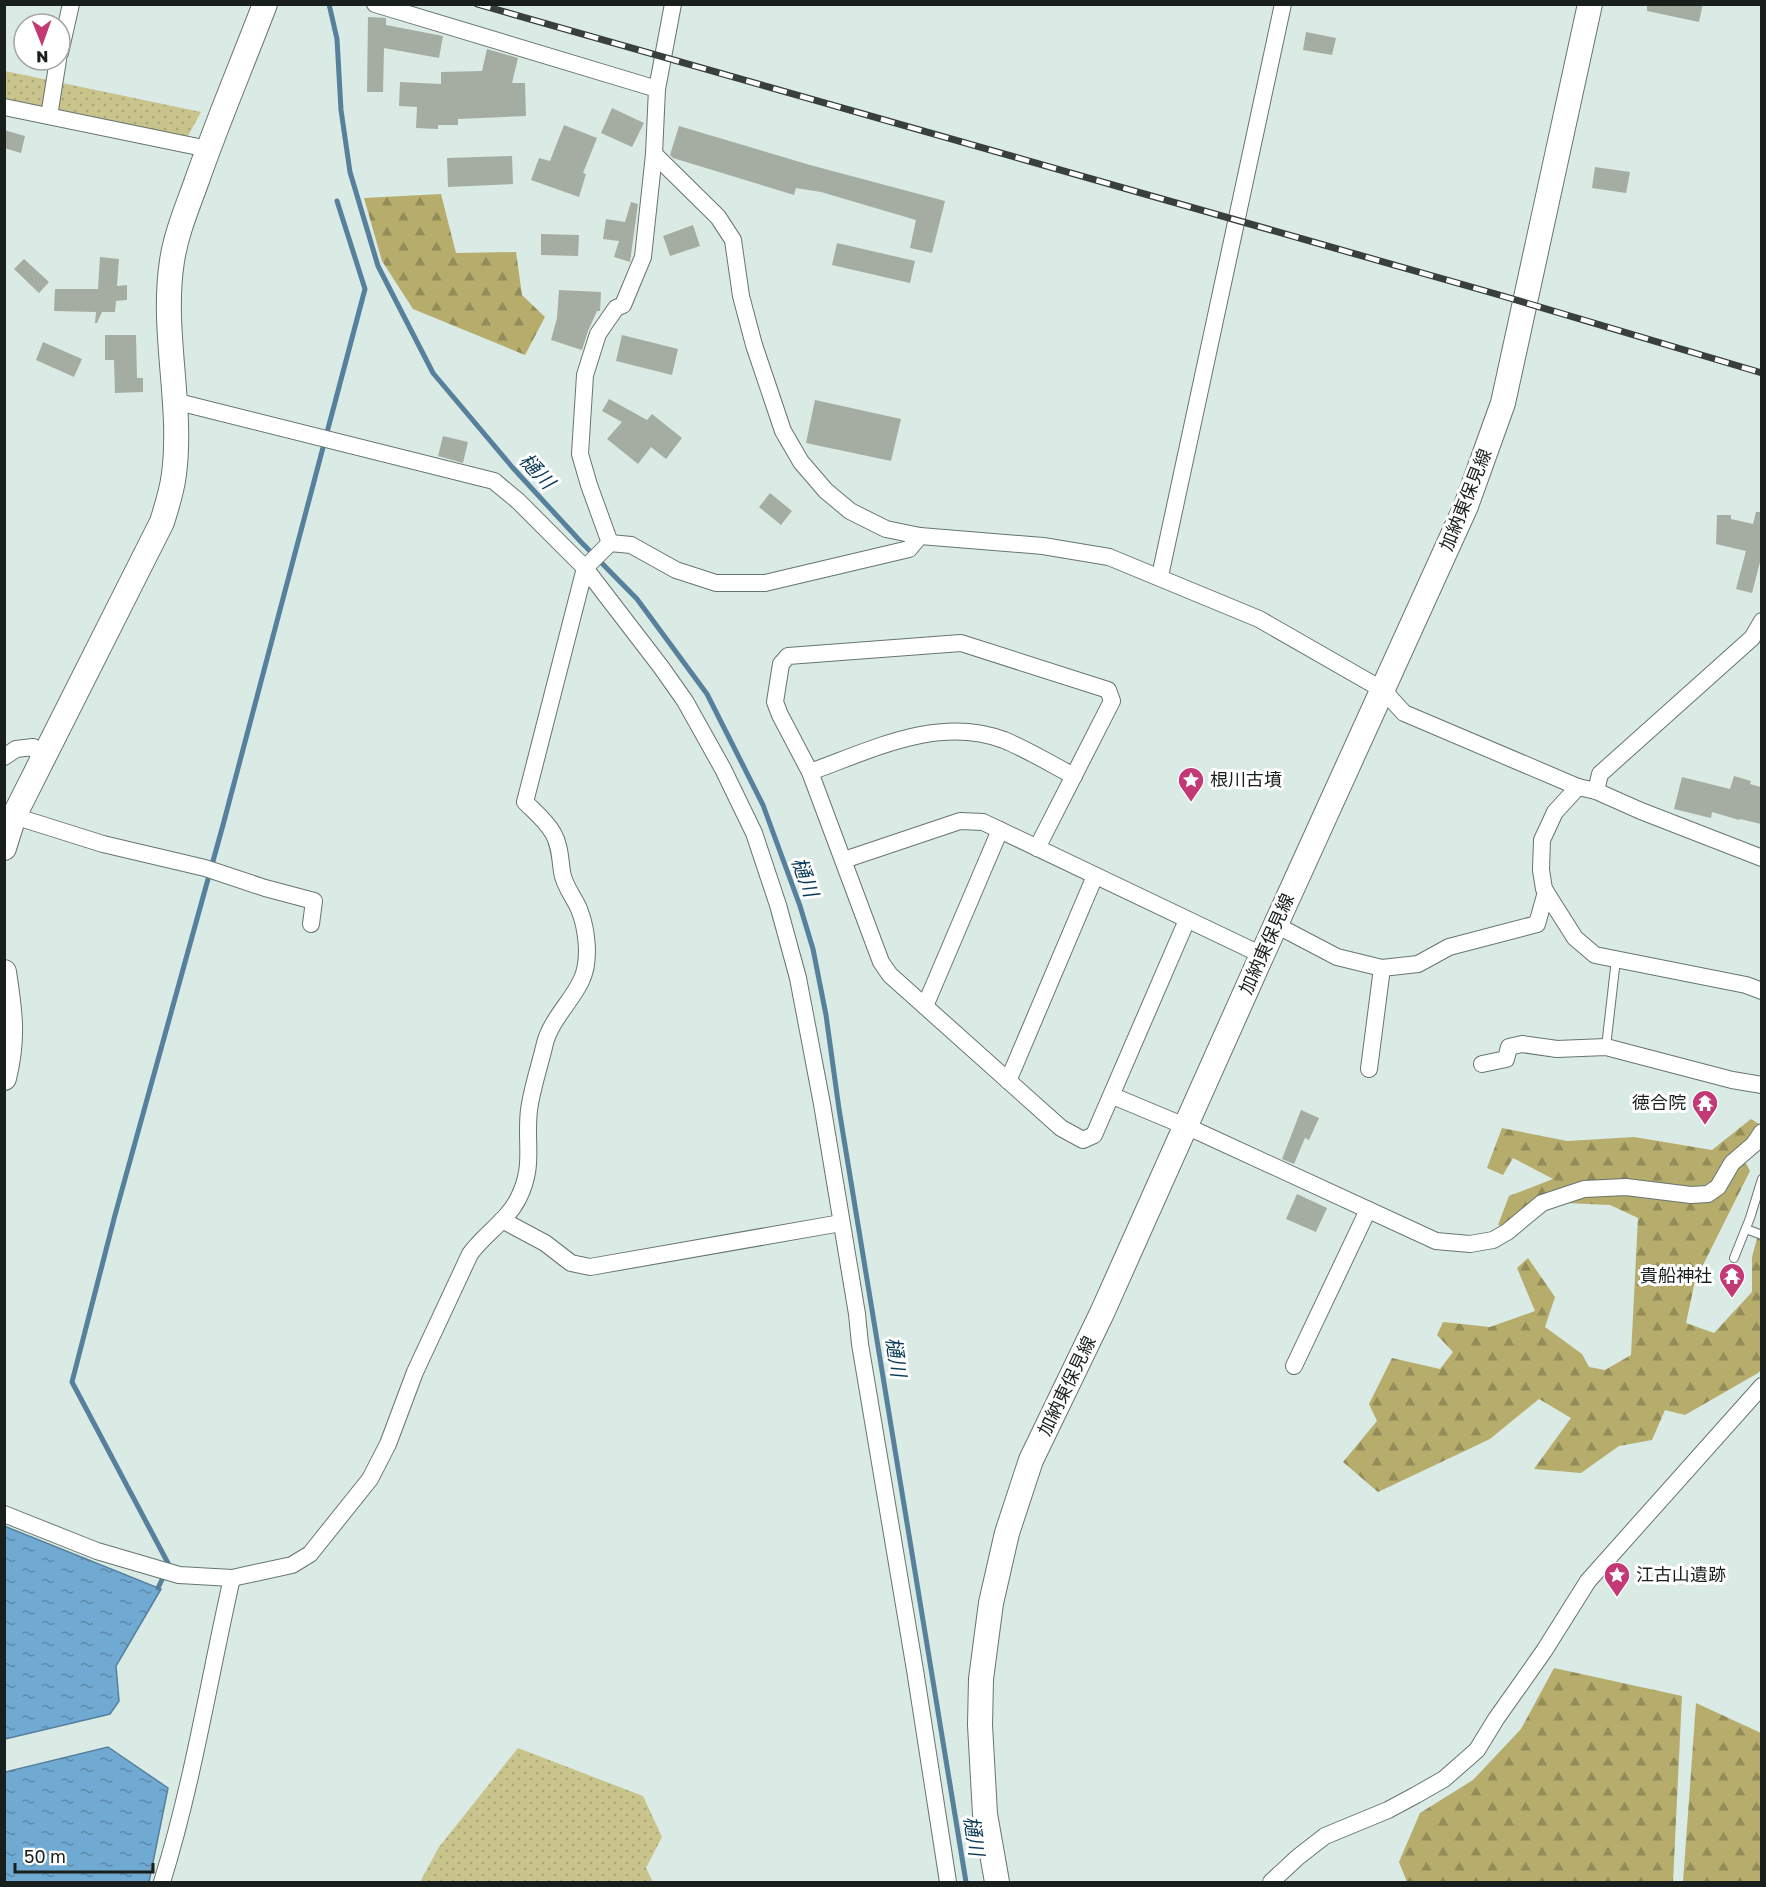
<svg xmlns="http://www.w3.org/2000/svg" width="1766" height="1887" font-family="'Golos Text','Noto Sans JP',sans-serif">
<defs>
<pattern id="grass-dots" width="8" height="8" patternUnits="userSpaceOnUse" patternTransform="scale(1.5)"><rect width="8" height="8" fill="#c9c38c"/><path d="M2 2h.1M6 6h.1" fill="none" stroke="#aca778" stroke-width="1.8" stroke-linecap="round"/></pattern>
<pattern id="forest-firs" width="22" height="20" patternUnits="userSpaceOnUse" patternTransform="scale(1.5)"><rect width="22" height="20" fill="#b6ad6d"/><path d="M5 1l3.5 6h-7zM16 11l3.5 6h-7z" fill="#938c59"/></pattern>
<pattern id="water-ripples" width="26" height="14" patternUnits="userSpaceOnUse" patternTransform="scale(1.5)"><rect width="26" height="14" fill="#70aad3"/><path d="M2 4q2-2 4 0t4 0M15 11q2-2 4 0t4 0" fill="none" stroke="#5b8aab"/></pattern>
</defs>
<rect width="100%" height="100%" fill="#daeae4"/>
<!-- grass -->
<g fill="url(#grass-dots)">
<path d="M5 71 201 112 188 136 5 103Z"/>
<path d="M518 1748 643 1796 662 1837 646 1868 653 1882H420L439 1847Z"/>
</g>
<!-- forest -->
<g fill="url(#forest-firs)">
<path d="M441 194 456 253 516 252 522 295 545 317 525 355 413 309 382 261 364 198Z"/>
<path d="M1751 1119 1759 1124 1739 1150 1750 1171 1695 1281 1686 1323 1714 1333 1752 1292V1257L1761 1224 1762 1369 1758 1373 1685 1415 1665 1410 1652 1440 1619 1446 1581 1473 1534 1469 1571 1418 1539 1399 1490 1439 1378 1492 1343 1462 1377 1421 1369 1404 1392 1358 1440 1369 1453 1352 1437 1335 1443 1322 1490 1327 1535 1311 1517 1268 1528 1258 1555 1297 1545 1327 1582 1354 1589 1367 1605 1370 1631 1355 1638 1218 1610 1205 1565 1203 1544 1196 1504 1227 1498 1225 1509 1196 1553 1179 1513 1158 1503 1175 1487 1168 1502 1128 1567 1141 1634 1137 1712 1150Z"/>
<path d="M1554 1668 1682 1696 1673 1882H1407L1399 1862 1420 1813 1473 1780 1521 1729Z"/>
<path d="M1696 1703 1761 1733V1882H1683Z"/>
</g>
<!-- water -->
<g fill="url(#water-ripples)" stroke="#56809c" stroke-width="1.5">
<path d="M4 1526 161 1589 116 1666 119 1701 110 1714 5 1739Z"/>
<path d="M108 1747 168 1788 149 1882H5V1772Z"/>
</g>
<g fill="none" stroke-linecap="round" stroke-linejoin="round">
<!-- stream -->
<g stroke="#56809c" stroke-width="5">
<path d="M329 4 337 39 341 110 350 172 378 266 433 373 513 468 582 543 637 599 707 694 763 805 800 906 813 949 826 1015 839 1109 966 1882"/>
<path d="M158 1588 169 1565 72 1382 115 1215 223 825 365 289 337 201"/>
</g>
</g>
<!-- building -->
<g fill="#a5ada2">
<path d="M1647 4H1703L1699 22 1647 11Z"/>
<path d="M368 17 386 18V25L443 36 439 58 384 48 383 92H367Z"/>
<path d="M1306 32 1336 38 1332 55 1303 50Z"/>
<path d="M487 49 518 58 512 83H525L526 116 458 119V125H438V129L416 128 417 107 399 106 400 82 441 84V72L482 71Z"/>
<path d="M612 108 644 123 632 147 601 133Z"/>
<path d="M564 125 597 138 583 173 586 174 579 197 531 180 539 158 550 161Z"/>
<path d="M679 126 810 165 945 201 932 253 910 248 916 220 821 192 796 188 794 195 673 158 670 155Z"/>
<path d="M4 130 25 136 21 153 4 148Z"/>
<path d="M512 156 513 184 448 187 447 158Z"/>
<path d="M1595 167 1630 172 1626 193 1592 188Z"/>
<path d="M631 202 638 204 630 262 614 257 619 241 603 239 606 219 625 222Z"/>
<path d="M693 225 700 246 670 256 663 236Z"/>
<path d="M541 234 579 235 578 256 541 255Z"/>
<path d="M837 243 915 261 910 283 832 265Z"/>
<path d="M100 257 119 259 117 286 127 285V300L116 301 115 312H104V307V312H102L97 323H95L96 312 54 311 55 289H98Z"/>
<path d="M24 259 49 282 39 293 14 269Z"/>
<path d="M559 290 601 292 600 311H597L588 331 582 350 551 340 557 318Z"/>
<path d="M105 335H136L137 378H143V392L115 393 114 360H105Z"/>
<path d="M622 335 678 349 672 375 616 361Z"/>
<path d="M43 342 82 359 74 377 36 360Z"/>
<path d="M609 399 647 420 652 414 682 438 666 459 651 447 638 464 607 439 622 422 602 411Z"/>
<path d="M815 400 901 419 891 461 806 443Z"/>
<path d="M443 436 468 442 463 463 438 456Z"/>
<path d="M770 493 792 511 781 525 759 507Z"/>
<path d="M1756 512H1761V558L1752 593 1736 589 1746 551 1716 544 1717 515H1731V519L1753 524Z"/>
<path d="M1734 776 1751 781 1750 784 1761 787V824L1740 819 1739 820 1712 812 1711 818 1674 809 1682 777 1730 789Z"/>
<path d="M1301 1110 1319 1118 1309 1140 1305 1138 1294 1164 1282 1159Z"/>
<path d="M1297 1194 1327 1208 1316 1232 1286 1219Z"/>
</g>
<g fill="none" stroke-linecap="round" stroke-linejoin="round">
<!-- lane casing -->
<g stroke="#677570" stroke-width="10">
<g id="lane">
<path d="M1606 1047 1616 959"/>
<path d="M1746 1229 1762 1235"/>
<path d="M1734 1258 1750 1218 1762 1179"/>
</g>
</g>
<!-- street casing -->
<g stroke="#677570" stroke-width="18">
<g id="street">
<path d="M375 4 657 89"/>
<path d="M60 53 71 4"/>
<path d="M4 107 208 149"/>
<path d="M49 116 58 60"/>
<path d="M654 154 718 217 733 240 741 296 754 345 783 431 801 462 826 491 850 511 886 529 920 536 1043 546 1109 557 1259 619 1383 690 1404 713 1578 787 1596 791 1641 811 1762 858"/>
<path d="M174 401 494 481 518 501 585 568 661 667 685 701 723 769 754 833 778 905 798 978 822 1104 857 1314 860 1344 915 1670 948 1882"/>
<path d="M610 543 589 485 580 454 585 375 598 334 616 308 623 305 643 257 654 154 657 89 673 4"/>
<path d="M610 543 631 545 676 570 716 583H765L909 549 920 536"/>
<path d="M1160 576 1283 4"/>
<path d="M4 757 16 749 33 747 42 759"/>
<path d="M810 772C872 750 938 715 1004 740 1028 750 1051 764 1074 776"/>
<path d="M1578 787 1555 812 1542 840 1541 870 1544 889 1575 938 1595 955 1746 985 1762 991"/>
<path d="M1596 791 1600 774 1752 638 1762 621"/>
<path d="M14 816 103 844 205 868 265 888 314 901 311 924"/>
<path d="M1037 848 1112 701 1108 690 961 643 788 656 781 664 775 702 780 715 810 772 881 962 890 975 1061 1128 1083 1140 1094 1135 1187 920"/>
<path d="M844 860 960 821 983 822 1262 955"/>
<path d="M1276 925 1337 957 1382 968 1418 964 1449 947 1537 924 1546 892"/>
<path d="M925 1006 1000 830"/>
<path d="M1482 1064 1506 1059 1509 1047 1522 1044 1557 1049 1606 1047 1732 1080 1762 1085"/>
<path d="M1369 1069 1382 968"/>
<path d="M1008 1081 1095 876"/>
<path d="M1113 1096 1199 1132 1436 1241 1470 1244 1493 1240 1507 1232 1542 1203 1584 1189 1626 1187 1691 1195 1708 1194 1718 1187 1732 1163 1754 1144 1762 1132"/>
<path d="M502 1220 545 1243 571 1263 590 1267 841 1223"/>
<path d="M1294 1366 1368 1210"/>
<path d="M4 1514 97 1551 179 1575 232 1578 292 1565 310 1554 370 1479 388 1444 415 1372 470 1254C484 1234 507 1221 518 1199 535 1166 525 1144 529 1110 532 1088 540 1065 545 1043 551 1020 571 1002 581 981 591 961 587 929 579 909 574 897 564 886 562 872 560 858 560 845 553 833 546 821 535 812 525 802L585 568 610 543"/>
<path d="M162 1882C193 1783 209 1679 232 1578"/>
<path d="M1271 1882 1298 1857 1325 1836 1388 1810 1416 1795 1444 1779 1477 1750 1496 1719 1544 1651 1588 1581 1762 1386"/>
</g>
</g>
<!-- secondary casing -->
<g stroke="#677570" stroke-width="26">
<g id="secondary">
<path d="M4 848 14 816 162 522C167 506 172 491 174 474 183 404 161 331 172 261 176 234 187 208 196 183 217 123 242 64 265 4"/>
<path d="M4 972C10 1011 14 1038 4 1078"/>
<path d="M997 1882 985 1814 980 1725 981 1679 991 1603 1007 1533 1031 1460 1102 1313 1262 955 1466 506 1503 403 1590 4"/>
</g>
</g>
<!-- lane -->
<use href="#lane" stroke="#fff" stroke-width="8"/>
<!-- street -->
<use href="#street" stroke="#fff" stroke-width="16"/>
<!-- secondary -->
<use href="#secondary" stroke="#fff" stroke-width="24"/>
<!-- rail casing -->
<g stroke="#383f3d" stroke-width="7">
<path id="rail" d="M477 4 1496 294 1762 373"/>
</g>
<!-- rail -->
<use href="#rail" stroke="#fff" stroke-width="4.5" stroke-dasharray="14" stroke-linecap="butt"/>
</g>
<!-- icons -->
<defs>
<g id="sight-pin" transform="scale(1.35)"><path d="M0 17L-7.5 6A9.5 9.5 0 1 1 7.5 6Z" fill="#c23975" stroke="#fff"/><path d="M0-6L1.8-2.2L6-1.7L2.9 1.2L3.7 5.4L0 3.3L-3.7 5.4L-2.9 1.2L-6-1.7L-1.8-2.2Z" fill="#fff"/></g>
<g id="temple-pin" transform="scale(1.35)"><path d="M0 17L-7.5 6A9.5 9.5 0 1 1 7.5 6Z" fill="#c23975" stroke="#fff"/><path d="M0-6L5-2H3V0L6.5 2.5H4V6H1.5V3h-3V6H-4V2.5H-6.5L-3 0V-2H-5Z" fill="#fff"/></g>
</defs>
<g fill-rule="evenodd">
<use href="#sight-pin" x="1191" y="780"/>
<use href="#temple-pin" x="1705" y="1103"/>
<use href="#temple-pin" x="1732" y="1276"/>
<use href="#sight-pin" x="1617" y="1575"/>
</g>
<g text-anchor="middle" stroke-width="6" stroke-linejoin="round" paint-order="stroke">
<!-- street labels -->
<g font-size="18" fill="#191f1d" stroke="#fff">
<text transform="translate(1466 500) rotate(-68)" y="6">加納東保見線</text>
<text transform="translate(1267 944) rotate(-66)" y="6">加納東保見線</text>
<text transform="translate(1067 1386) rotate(-64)" y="6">加納東保見線</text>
</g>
<!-- poi labels -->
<g font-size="18" fill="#191f1d" stroke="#fff" text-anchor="start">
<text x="1210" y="786">根川古墳</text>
<text x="1686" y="1109" text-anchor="end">徳合院</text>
<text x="1712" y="1282" text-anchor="end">貴船神社</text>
<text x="1636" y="1581">江古山遺跡</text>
</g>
<!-- water labels -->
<g font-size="20" font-style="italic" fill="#0b3b57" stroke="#fff">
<text transform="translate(537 471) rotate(47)" y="7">樋川</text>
<text transform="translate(805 877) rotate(70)" y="7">樋川</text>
<text transform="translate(896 1357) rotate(81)" y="7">樋川</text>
<text transform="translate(974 1836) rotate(81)" y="7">樋川</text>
</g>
</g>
<!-- border -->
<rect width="1766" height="1887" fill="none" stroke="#191f1d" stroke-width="12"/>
<!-- north arrow -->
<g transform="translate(42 42) rotate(179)"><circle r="28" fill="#ffffff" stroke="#a3a5a5" stroke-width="1.5"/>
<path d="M0-4.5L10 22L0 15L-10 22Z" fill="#c23975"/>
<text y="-9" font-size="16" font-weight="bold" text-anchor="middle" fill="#191f1d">N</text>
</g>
<!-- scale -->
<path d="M15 1863v9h138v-9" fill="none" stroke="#191f1d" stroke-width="3"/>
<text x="24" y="1863" font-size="18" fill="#191f1d" stroke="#ffffff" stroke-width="4.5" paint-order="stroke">50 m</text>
</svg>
